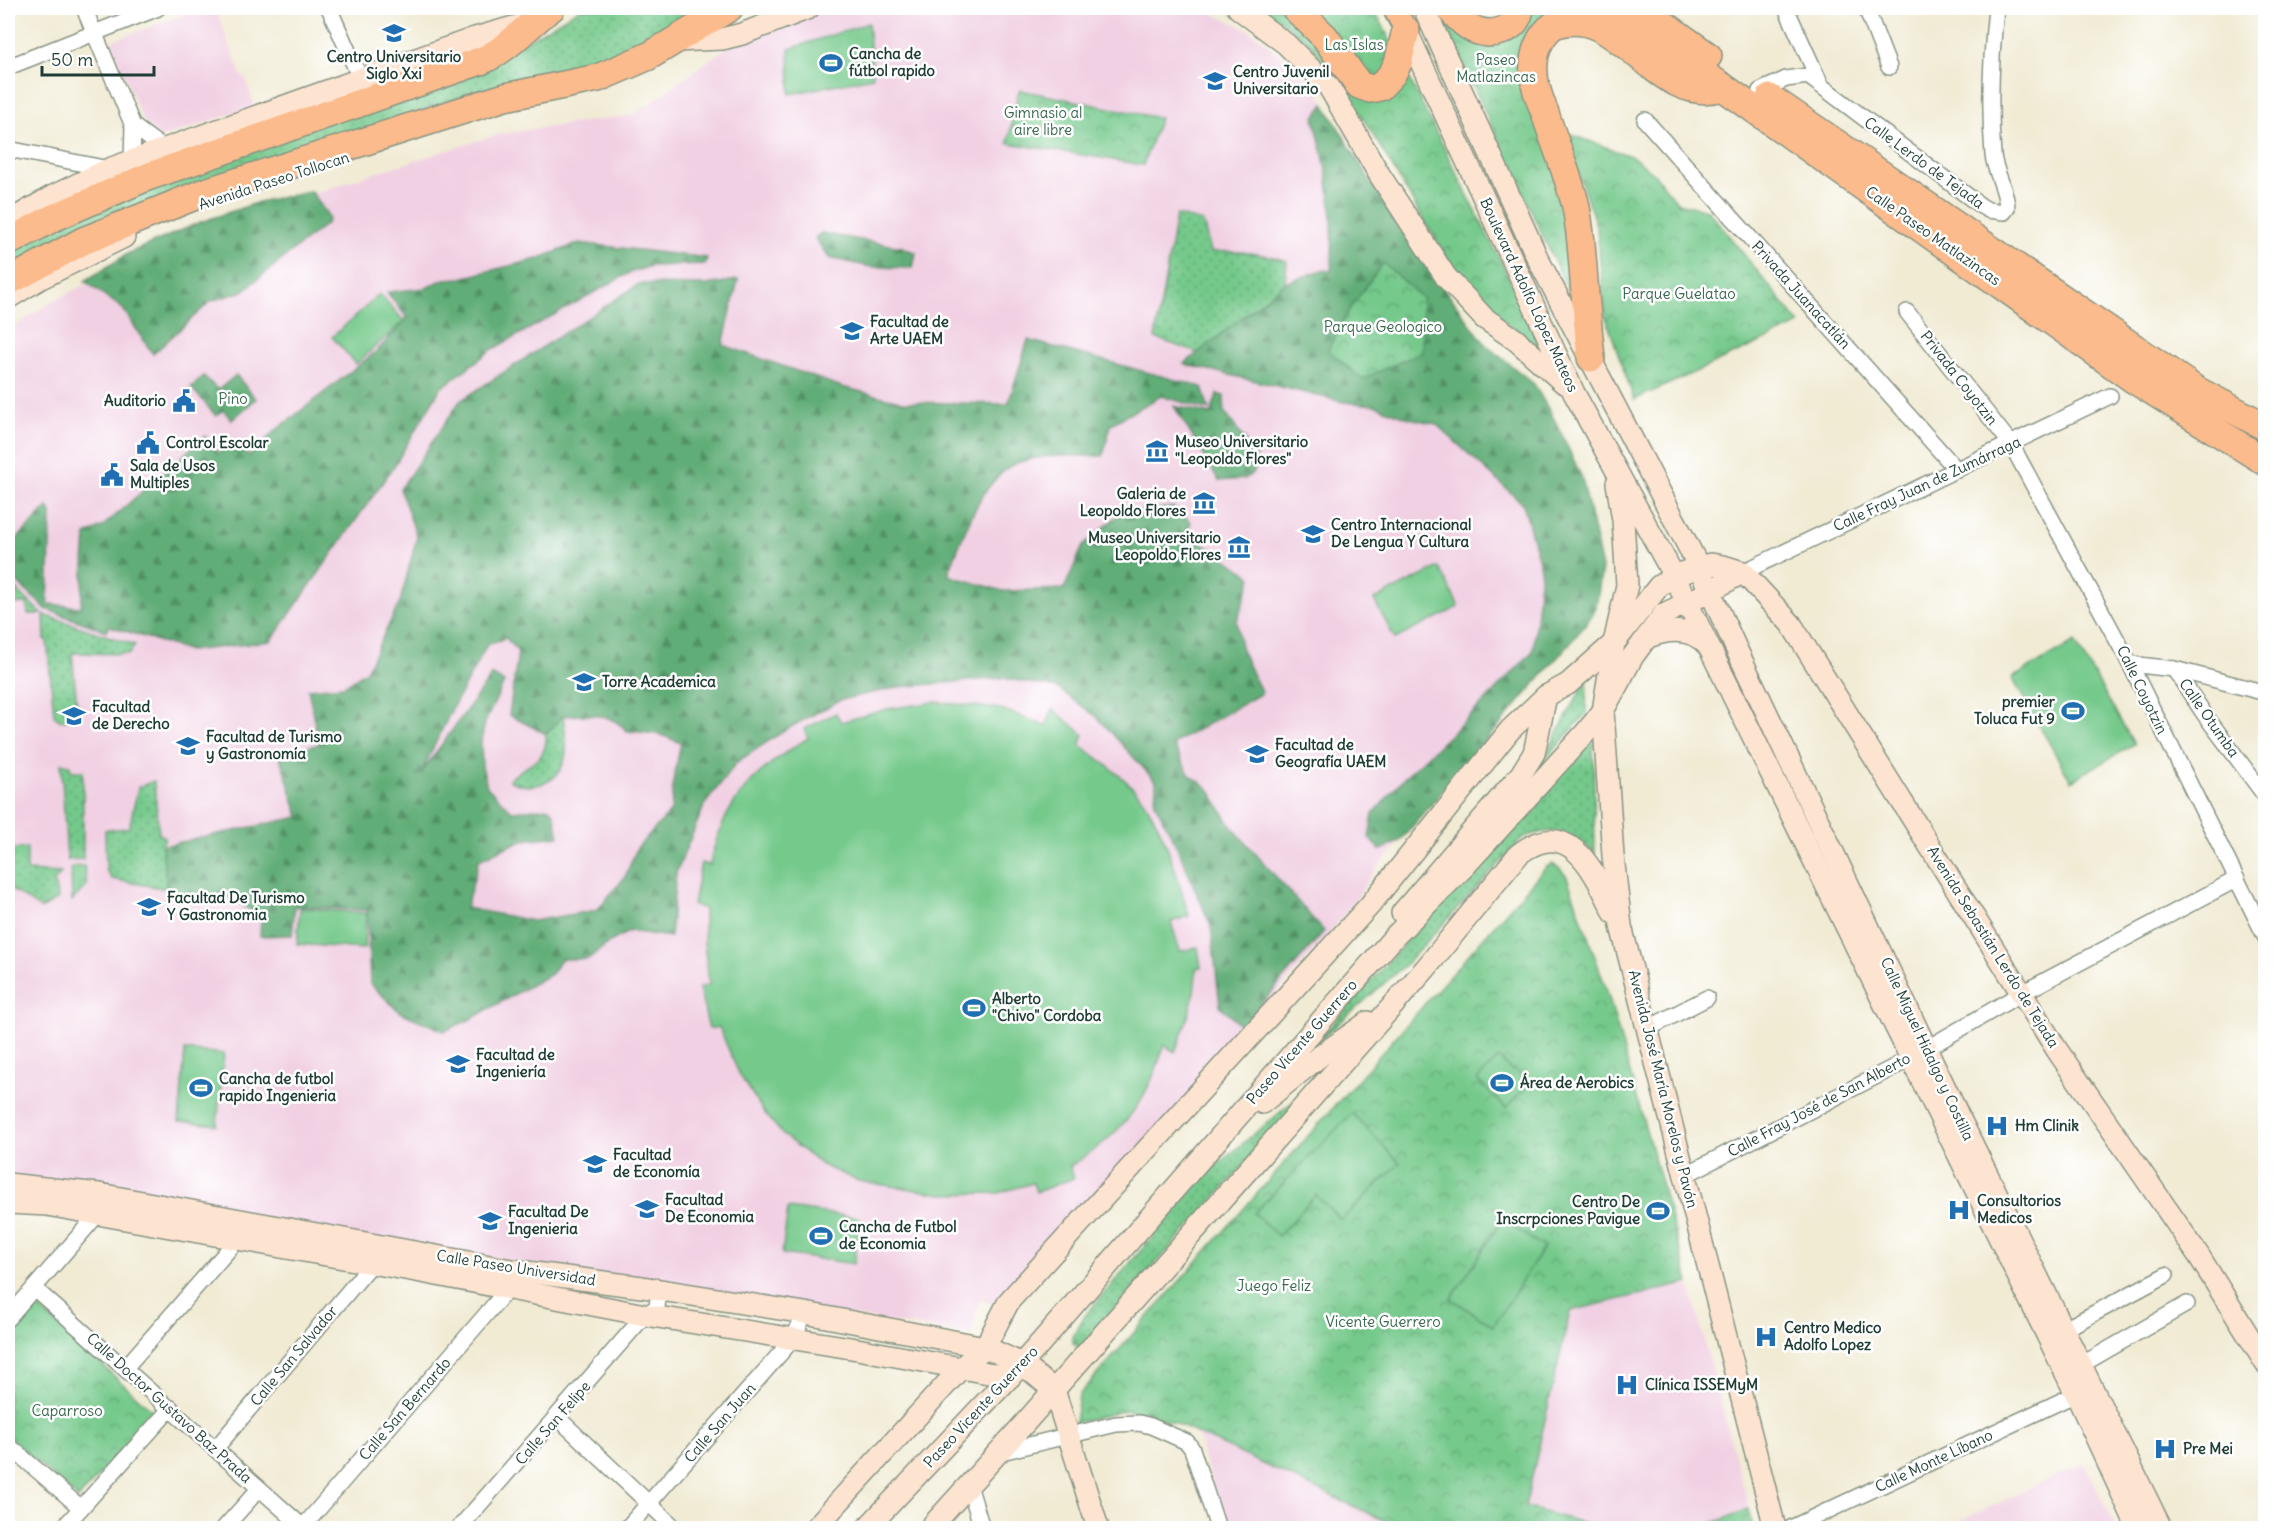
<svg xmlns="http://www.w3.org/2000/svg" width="2273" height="1536" font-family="Delius,sans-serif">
<defs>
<pattern id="grass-dots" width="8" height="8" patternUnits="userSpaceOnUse" patternTransform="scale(1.5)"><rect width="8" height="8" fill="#75c98b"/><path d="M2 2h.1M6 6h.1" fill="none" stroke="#5fa472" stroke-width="1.8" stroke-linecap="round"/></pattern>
<pattern id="forest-firs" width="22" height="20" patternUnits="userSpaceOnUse" patternTransform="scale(1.5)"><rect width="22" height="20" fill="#60ad77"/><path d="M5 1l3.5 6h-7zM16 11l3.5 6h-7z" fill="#4f8e62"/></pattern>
<pattern id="park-crowns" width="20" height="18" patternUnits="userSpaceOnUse" patternTransform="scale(1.5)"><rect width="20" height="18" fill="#75c98b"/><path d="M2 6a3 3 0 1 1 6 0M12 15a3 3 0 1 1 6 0" fill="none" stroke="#5fa472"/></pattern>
</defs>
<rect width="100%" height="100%" fill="#fff"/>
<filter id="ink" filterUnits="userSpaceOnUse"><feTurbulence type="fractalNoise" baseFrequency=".0167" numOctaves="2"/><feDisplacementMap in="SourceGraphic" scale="12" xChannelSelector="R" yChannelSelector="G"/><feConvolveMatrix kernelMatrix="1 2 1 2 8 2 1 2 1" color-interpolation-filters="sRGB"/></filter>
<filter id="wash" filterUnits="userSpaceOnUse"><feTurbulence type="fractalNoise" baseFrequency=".008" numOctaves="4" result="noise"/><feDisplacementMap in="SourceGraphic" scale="24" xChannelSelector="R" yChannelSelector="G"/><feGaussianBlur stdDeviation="1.35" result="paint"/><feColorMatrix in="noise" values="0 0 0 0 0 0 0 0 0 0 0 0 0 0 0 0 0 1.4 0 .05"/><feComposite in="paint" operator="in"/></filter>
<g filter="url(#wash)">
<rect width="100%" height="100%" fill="#f1ebd4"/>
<!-- built -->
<g fill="#f1d0e3">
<path d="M202 8H215L242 77 245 76 254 106 159 138 143 121 111 41Z"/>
<path d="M836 8H1199L1247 29 1295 66 1320 95 1337 127 1398 227 1486 345 1583 594 1423 815 1375 870 1358 896 1326 937 1003 1308 980 1299 971 1335 8 1180V330L60 297 176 241 368 175 500 134 634 115 734 42Z"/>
<path d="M1689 1283 1749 1509 1700 1528H1603L1525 1507 1570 1311Z"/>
<path d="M1197 1433 1244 1455 1400 1528H1225Z"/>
<path d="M2084 1463 2116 1528H1945Z"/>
</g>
<!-- grass -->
<g fill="url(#grass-dots)" stroke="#4a8360" stroke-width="1.5">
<path d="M581 8H702L610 57 501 84 253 166 8 270V249L88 211 500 57Z"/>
<path d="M1176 215 1203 222 1211 252C1238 250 1262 253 1287 261L1285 283 1198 353 1155 338Z"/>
<path d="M8 581 42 614H28L27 603 8 604Z"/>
<path d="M44 615 135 645 129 654 72 653 78 716 61 721 54 716 47 640H45Z"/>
<path d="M1587 678 1586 714 1504 807 1548 751Z"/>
<path d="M563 716C565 730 568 745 565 758 559 785 530 792 509 780 525 763 548 764 546 734Z"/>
<path d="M1593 733 1595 854C1571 831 1557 826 1524 837L1407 963 1310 1049Z"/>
<path d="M61 763 70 765 71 771H83V859L67 860Z"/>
<path d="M154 781 159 834 165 837 162 846 167 889 112 879 106 870 105 830 129 828 138 787Z"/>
<path d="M27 848V871L61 873 54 882 58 899 41 909 8 887V849Z"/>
<path d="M1327 1073 1080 1348 1073 1343V1336L1084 1317 1205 1175Z"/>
</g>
<!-- forest -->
<g fill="url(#forest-firs)" stroke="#407556" stroke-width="1.5" fill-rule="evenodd">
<path d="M1324 104 1398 227 1486 345 1534 384 1558 426 1582 478 1602 568 1596 608 1587 623 1400 841 1381 850 1369 838 1373 814 1404 778 1483 703 1533 651 1541 569 1523 504 1436 424 1409 418 1374 405 1344 402 1184 364 1285 283 1322 270 1331 271C1336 217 1328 170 1314 118Z"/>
<path d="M311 191 329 217 327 223 243 291 211 301 153 354 123 309 85 281 129 253 198 223 259 202Z"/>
<path d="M821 233 902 247 916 253 913 268 872 267 829 258 815 238Z"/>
<path d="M579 243 707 258 705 264 651 266 629 273 493 349 440 389 394 466 271 641 190 651 109 626 106 631 46 609 8 574V548L48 507 51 513 48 604 81 607 86 535 102 527 205 436 217 453 231 442 249 456 275 431 378 350 407 318 387 292 426 288 444 279 461 278 537 259Z"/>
<path d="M738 280 723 345 842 387 904 402 1008 404 1028 340 1202 387 1209 410 1161 396 1111 424 1103 456C1079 456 1043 454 1020 462 982 474 961 541 948 575L1003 591 1064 589 1083 546 1118 515 1173 507 1191 522 1187 532 1252 577 1237 621C1239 652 1249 667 1262 693L1173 744 1189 774 1209 789 1231 826 1324 931 1242 1027 1220 1006 1211 926 1177 847 1155 803 1156 782 1097 717 1057 688 1003 678 899 687 840 700 787 729 737 762 705 804 676 873 670 937 630 931 610 942 588 959H561L551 974 469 1020 444 1031 400 1012 370 984 367 910 295 906 292 935 260 936 261 918 232 898 182 895 167 889 162 846 299 817 279 754 319 744 308 689 344 686 366 671 400 602 417 537 400 489 460 401 639 284 706 285ZM506 638 518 652 509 715 546 734 563 716C586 715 610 711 627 731L659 734 681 743 673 781 671 811 637 848 625 877 597 910 533 921 466 908 479 860 522 840 559 836 554 813 549 808 512 811 487 787 482 766 481 742 485 723 504 682 492 675 421 773 453 707 487 645Z"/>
<path d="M236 375 256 399 232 420 223 410 216 416 191 387 204 376 218 390Z"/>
<path d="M1217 394 1224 396V411L1256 456 1255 471 1245 479 1219 481 1174 406 1211 414Z"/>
</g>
<!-- park -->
<g fill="url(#park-crowns)" stroke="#4a8360" stroke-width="1.5">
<path d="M1264 8H1374L1547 354 1476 299 1443 252 1366 123 1311 45Z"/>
<path d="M1437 8 1475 39 1527 8H1583L1571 10 1536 29 1567 211 1578 312Z"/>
<path d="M1020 90 1160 118 1143 165 1008 143 1017 96Z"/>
<path d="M1564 132 1633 157 1654 174 1678 203 1708 210 1800 324 1634 400 1605 315 1597 228Z"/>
<path d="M1383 263 1422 298V352L1362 379 1328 350 1351 307Z"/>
<path d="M1552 864 1559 868 1567 877 1608 994 1689 1283 1570 1311 1525 1507 1603 1528H1400L1175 1423 1127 1410 1075 1423 1079 1395 1546 867Z"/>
<path d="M84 866 87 885 72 901 71 867Z"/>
<path d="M38 1307 154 1412 78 1499 8 1436V1341Z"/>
<path d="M1749 1509 1753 1528H1700Z"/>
</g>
<!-- pitch -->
<g fill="#75c98b" stroke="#4a8360" stroke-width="1.5">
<path d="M868 23 873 77 790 94 789 49Z"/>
<path d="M380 294 404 321 356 364 332 337Z"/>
<path d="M1439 567 1459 607 1395 639 1374 600Z"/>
<path d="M2075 642 2134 744 2071 781 2012 678Z"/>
<path d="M935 702 1001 709 1046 726 1053 709 1084 735 1080 745C1102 762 1127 778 1143 800 1167 834 1177 877 1189 916L1171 922 1180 951 1198 947 1201 967 1196 968C1196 999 1186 1024 1175 1052L1164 1045C1148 1102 1121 1136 1070 1166L1074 1178 1036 1192 1033 1183 998 1193 943 1194 858 1181 822 1165 783 1135 763 1111 739 1074 719 1027 709 1029 699 988 709 985 704 942V909L693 904 701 863 710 865C722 802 755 770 808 738L804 729 836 713 841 722 887 709Z"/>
<path d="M300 908 366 913 364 949 297 944Z"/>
<path d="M185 1050 224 1054 217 1125 179 1121Z"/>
<path d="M1498 1058 1512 1071 1514 1069 1528 1085 1506 1108 1477 1080Z"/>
<path d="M1352 1113 1400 1163 1341 1220 1316 1195 1278 1236 1254 1213Z"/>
<path d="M788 1208 860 1218 854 1264 782 1254Z"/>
<path d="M1502 1220 1544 1247 1493 1326 1451 1299Z"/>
</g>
</g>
<g filter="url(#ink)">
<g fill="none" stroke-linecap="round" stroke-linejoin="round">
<!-- street casing -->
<g stroke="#889484" stroke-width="18">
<g id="street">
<path d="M84 8 133 126 132 160"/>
<path d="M329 8 360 78"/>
<path d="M1786 8 1821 85"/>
<path d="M1866 8 1889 67"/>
<path d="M8 67 158 8"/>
<path d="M1760 91 1786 79 1808 76 1981 206 1988 210 2004 212 2007 208C2007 190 1995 173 1993 155 1989 107 1991 56 1996 8"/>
<path d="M1645 120 1957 470"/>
<path d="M133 126 164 149"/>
<path d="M8 149 109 169"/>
<path d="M1907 312 2011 444 2130 664 2266 938"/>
<path d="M1743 572 2110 396"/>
<path d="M2130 664 2174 669 2266 693"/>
<path d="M2174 669 2205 715 2266 797"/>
<path d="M1647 1029 1707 998"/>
<path d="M1685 1175 1900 1064 2022 993 2237 879"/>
<path d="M34 1288 304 1528"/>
<path d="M8 1318 97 1215"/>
<path d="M2063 1330 2166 1275"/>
<path d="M2081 1365 2187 1304"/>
<path d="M125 1368 237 1240"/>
<path d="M558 1418 675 1528"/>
<path d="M8 1445 81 1508"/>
<path d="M216 1448 371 1265"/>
<path d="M997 1453 1116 1424 1139 1423 1151 1426 1187 1442 1192 1449 1218 1528"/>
<path d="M969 1485 982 1528"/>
<path d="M303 1527 507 1290"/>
<path d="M63 1528 171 1408"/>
<path d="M224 1528 259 1489"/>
<path d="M459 1528 645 1315 657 1307 659 1290"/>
<path d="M627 1528 793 1339 805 1313"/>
<path d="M1791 1528 2076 1394"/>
</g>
</g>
<!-- secondary casing -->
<g stroke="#889484" stroke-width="24">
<g id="secondary">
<path d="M1238 8 1286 44 1329 87 1379 174 1446 277 1484 318 1516 340 1564 383"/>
<path d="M1424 8 1537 257 1699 567 1735 646 1957 1113 2161 1528"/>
<path d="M1406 30 1574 393 1674 576 1709 647 2076 1394 2138 1528"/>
<path d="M674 41 722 39 742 34 809 8"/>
<path d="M8 222 53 196 109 169 475 38 531 22"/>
<path d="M8 298 41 278 124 237"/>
<path d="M1617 483 1623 520 1627 585 1614 643 1603 711 1613 856 1621 926 1775 1528"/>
<path d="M1646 638C1668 629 1692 627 1708 646"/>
<path d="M1402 913 1521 774 1534 753 1546 696"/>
<path d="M1262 1103 1320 1056 1368 1022"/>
<path d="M8 1184 99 1194 512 1270 642 1287 805 1313 985 1347 1022 1364 1054 1390 1098 1528"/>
<path d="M8 1203 47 1205 416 1271 645 1315 857 1349 1010 1377"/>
<path d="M815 1528 961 1368 985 1347 1009 1301 1370 905 1510 730 1546 696 1568 684 1614 643 1659 586 1674 576 1699 567 1711 564 1723 566 1743 572 1791 624 2057 1050 2199 1256 2266 1364"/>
<path d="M867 1528 1022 1364 1395 936 1465 866 1587 731 1603 711 1633 656 1664 614 1709 592 1743 572"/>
<path d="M930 1528 1024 1424 1426 968 1519 854C1571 814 1595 874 1615 914"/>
</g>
</g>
<!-- primary casing -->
<g stroke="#889484" stroke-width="26">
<path id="primary" d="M1394 8 1406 30"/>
</g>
<!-- highway casing -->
<g stroke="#889484" stroke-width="30">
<g id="highway">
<path d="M1295 8 1325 37 1359 85 1370 89 1380 87 1392 74 1398 63 1406 30"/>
<path d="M1449 8C1456 15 1462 23 1471 28 1490 39 1518 31 1520 8"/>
<path d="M1603 8 1723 87 2133 379 2266 462"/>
<path d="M1641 8 1708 56"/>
<path d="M1770 98 2196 390 2266 427"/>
<path d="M8 242 53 218 147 177 483 60C511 47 526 26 551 8"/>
<path d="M8 282 83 241 205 192 505 97 598 78 649 56 729 8"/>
<path d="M1591 358C1588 328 1585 297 1583 267 1581 244 1580 221 1574 199 1566 170 1554 141 1545 113 1540 100 1534 87 1534 73 1532 56 1539 35 1554 25 1620 0 1654 108 1723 87"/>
</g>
</g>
<!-- street -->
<use href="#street" stroke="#fff" stroke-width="15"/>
<!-- secondary -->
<use href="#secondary" stroke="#fde4d1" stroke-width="21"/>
<!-- primary -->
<use href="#primary" stroke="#fbbb8c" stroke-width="22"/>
<!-- highway -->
<use href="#highway" stroke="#fbbb8c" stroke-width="27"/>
</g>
</g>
<!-- icons -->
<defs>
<g id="university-bare" transform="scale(1.8)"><path d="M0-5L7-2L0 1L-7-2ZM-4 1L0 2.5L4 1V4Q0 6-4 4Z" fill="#1f6fb2" stroke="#fff" stroke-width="2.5" paint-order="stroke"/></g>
<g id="stadium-bare" transform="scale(1.8)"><path d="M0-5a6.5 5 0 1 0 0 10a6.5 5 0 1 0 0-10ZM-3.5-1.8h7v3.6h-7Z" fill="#1f6fb2" stroke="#fff" stroke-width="2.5" paint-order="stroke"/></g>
<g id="civic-bare" transform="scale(1.8)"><path d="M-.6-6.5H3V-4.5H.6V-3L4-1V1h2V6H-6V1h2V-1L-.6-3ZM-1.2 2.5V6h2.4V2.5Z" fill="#1f6fb2" stroke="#fff" stroke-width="2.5" paint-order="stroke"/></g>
<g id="museum-bare" transform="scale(1.8)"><path d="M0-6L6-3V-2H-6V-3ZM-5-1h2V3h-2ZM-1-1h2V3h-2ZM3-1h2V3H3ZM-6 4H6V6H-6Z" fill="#1f6fb2" stroke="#fff" stroke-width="2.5" paint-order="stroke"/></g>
<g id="hospital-bare" transform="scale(1.8)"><path d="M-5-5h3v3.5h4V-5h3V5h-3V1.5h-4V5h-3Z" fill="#1f6fb2" stroke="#fff" stroke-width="2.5" paint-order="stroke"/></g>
</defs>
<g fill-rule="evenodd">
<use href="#university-bare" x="394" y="33"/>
<use href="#stadium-bare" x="831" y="63"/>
<use href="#university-bare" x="1215" y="81"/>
<use href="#university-bare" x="852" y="331"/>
<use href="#civic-bare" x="184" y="401"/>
<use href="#civic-bare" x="148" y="443"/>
<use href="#museum-bare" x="1157" y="451"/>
<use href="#civic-bare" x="112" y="475"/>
<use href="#museum-bare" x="1204" y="503"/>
<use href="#university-bare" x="1313" y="534"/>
<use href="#museum-bare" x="1239" y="547"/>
<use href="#university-bare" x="584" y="682"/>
<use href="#stadium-bare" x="2073" y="711"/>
<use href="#university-bare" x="74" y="716"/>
<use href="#university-bare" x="188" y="746"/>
<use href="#university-bare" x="1257" y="754"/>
<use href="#university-bare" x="149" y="907"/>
<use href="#stadium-bare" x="974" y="1008"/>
<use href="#university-bare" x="458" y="1064"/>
<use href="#stadium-bare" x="1502" y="1083"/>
<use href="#stadium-bare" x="201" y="1088"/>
<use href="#hospital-bare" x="1997" y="1126"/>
<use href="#university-bare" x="595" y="1164"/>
<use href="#university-bare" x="647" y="1209"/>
<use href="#hospital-bare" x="1959" y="1210"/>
<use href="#stadium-bare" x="1658" y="1211"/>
<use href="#university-bare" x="490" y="1221"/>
<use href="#stadium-bare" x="821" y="1236"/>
<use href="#hospital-bare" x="1766" y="1337"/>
<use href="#hospital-bare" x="1627" y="1385"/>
<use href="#hospital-bare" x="2165" y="1449"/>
</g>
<g text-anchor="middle" stroke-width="5" stroke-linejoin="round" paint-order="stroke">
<!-- park labels -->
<g font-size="15" fill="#39674e" stroke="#fff">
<text x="1354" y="50">Las Islas</text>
<text x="1496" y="65">Paseo<tspan x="1496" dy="17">Matlazincas</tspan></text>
<text x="1043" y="118">Gimnasio al<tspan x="1043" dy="17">aire libre</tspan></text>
<text x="1679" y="299">Parque Guelatao</text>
<text x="1383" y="332">Parque Geologico</text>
<text x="233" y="404">Pino</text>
<text x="1274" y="1291">Juego Feliz</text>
<text x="1383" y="1327">Vicente Guerrero</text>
<text x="67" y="1416">Caparroso</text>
</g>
<!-- poi labels -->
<g font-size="15" font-weight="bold" fill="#1f3d34" stroke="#fff" text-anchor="start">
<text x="849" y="59">Cancha de<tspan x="849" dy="17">fútbol rapido</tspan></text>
<text x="394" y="62" text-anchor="middle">Centro Universitario<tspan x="394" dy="17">Siglo Xxi</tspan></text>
<text x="1233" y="77">Centro Juvenil<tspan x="1233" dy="17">Universitario</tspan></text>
<text x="870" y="327">Facultad de<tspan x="870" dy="17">Arte UAEM</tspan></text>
<text x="166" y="406" text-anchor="end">Auditorio</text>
<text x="1175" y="447">Museo Universitario<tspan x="1175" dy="17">"Leopoldo Flores"</tspan></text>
<text x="166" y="448">Control Escolar</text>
<text x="130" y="471">Sala de Usos<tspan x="130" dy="17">Multiples</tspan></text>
<text x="1186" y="499" text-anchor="end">Galeria de<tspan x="1186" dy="17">Leopoldo Flores</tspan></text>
<text x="1331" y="530">Centro Internacional<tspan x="1331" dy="17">De Lengua Y Cultura</tspan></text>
<text x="1221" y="543" text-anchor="end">Museo Universitario<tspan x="1221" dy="17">Leopoldo Flores</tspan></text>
<text x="602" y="687">Torre Academica</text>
<text x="2055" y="707" text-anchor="end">premier<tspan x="2055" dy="17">Toluca Fut 9</tspan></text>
<text x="92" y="712">Facultad<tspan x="92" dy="17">de Derecho</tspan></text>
<text x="206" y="742">Facultad de Turismo<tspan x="206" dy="17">y Gastronomía</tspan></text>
<text x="1275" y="750">Facultad de<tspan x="1275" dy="17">Geografía UAEM</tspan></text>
<text x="167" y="903">Facultad De Turismo<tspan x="167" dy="17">Y Gastronomia</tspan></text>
<text x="992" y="1004">Alberto<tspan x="992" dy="17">"Chivo" Cordoba</tspan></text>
<text x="476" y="1060">Facultad de<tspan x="476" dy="17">Ingeniería</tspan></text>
<text x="219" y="1084">Cancha de futbol<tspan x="219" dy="17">rapido Ingenieria</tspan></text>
<text x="1520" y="1088">Área de Aerobics</text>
<text x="2015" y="1131">Hm Clinik</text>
<text x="613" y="1160">Facultad<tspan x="613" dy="17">de Economía</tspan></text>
<text x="665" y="1205">Facultad<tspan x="665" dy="17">De Economia</tspan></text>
<text x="1977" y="1206">Consultorios<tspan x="1977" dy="17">Medicos</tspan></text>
<text x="1640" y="1207" text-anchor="end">Centro De<tspan x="1640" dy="17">Inscrpciones Pavigue</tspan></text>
<text x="508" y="1217">Facultad De<tspan x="508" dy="17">Ingenieria</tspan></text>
<text x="839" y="1232">Cancha de Futbol<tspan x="839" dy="17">de Economia</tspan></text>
<text x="1784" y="1333">Centro Medico<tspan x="1784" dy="17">Adolfo Lopez</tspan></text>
<text x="1645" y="1390">Clínica ISSEMyM</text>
<text x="2183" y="1454">Pre Mei</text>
</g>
<!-- street labels -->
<g font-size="15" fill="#1f3d34" stroke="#fff">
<text transform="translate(1924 163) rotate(36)" y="5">Calle Lerdo de Tejada</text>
<text transform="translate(274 181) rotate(-18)" y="5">Avenida Paseo Tollocan</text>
<text transform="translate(1933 236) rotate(35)" y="5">Calle Paseo Matlazincas</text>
<text transform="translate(1529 295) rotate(65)" y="5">Boulevard Adolfo López Mateos</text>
<text transform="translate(1801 295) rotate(48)" y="5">Privada Juanacatlán</text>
<text transform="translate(1959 378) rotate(52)" y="5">Privada Coyotzin</text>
<text transform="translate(1927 484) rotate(-25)" y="5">Calle Fray Juan de Zumárraga</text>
<text transform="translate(2142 690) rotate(64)" y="5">Calle Coyotzin</text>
<text transform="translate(2209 718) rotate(55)" y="5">Calle Otumba</text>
<text transform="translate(1993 947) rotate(58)" y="5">Avenida Sebastián Lerdo de Tejada</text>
<text transform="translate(1302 1042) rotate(-49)" y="5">Paseo Vicente Guerrero</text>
<text transform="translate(1927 1049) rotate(65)" y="5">Calle Miguel Hidalgo y Costilla</text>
<text transform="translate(1663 1089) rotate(76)" y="5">Avenida José María Morelos y Pavón</text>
<text transform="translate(1819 1105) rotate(-28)" y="5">Calle Fray José de San Alberto</text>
<text transform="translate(516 1268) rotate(9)" y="5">Calle Paseo Universidad</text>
<text transform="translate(294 1356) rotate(-50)" y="5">Calle San Salvador</text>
<text transform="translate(981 1407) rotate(-47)" y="5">Paseo Vicente Guerrero</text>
<text transform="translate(169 1408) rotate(42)" y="5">Calle Doctor Gustavo Baz Prada</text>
<text transform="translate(405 1409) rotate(-49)" y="5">Calle San Bernardo</text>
<text transform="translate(553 1423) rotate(-49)" y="5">Calle San Felipe</text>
<text transform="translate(720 1423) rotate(-49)" y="5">Calle San Juan</text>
<text transform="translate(1934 1461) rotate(-25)" y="5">Calle Monte Líbano</text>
</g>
</g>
<!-- margin -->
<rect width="2273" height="1536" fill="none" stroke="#fff" stroke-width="30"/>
<!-- scale -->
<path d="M42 66v9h112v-9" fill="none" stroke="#1f3d34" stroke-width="3"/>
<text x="51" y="66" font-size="18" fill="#1f3d34" stroke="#ffffff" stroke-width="4.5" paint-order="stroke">50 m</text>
</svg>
